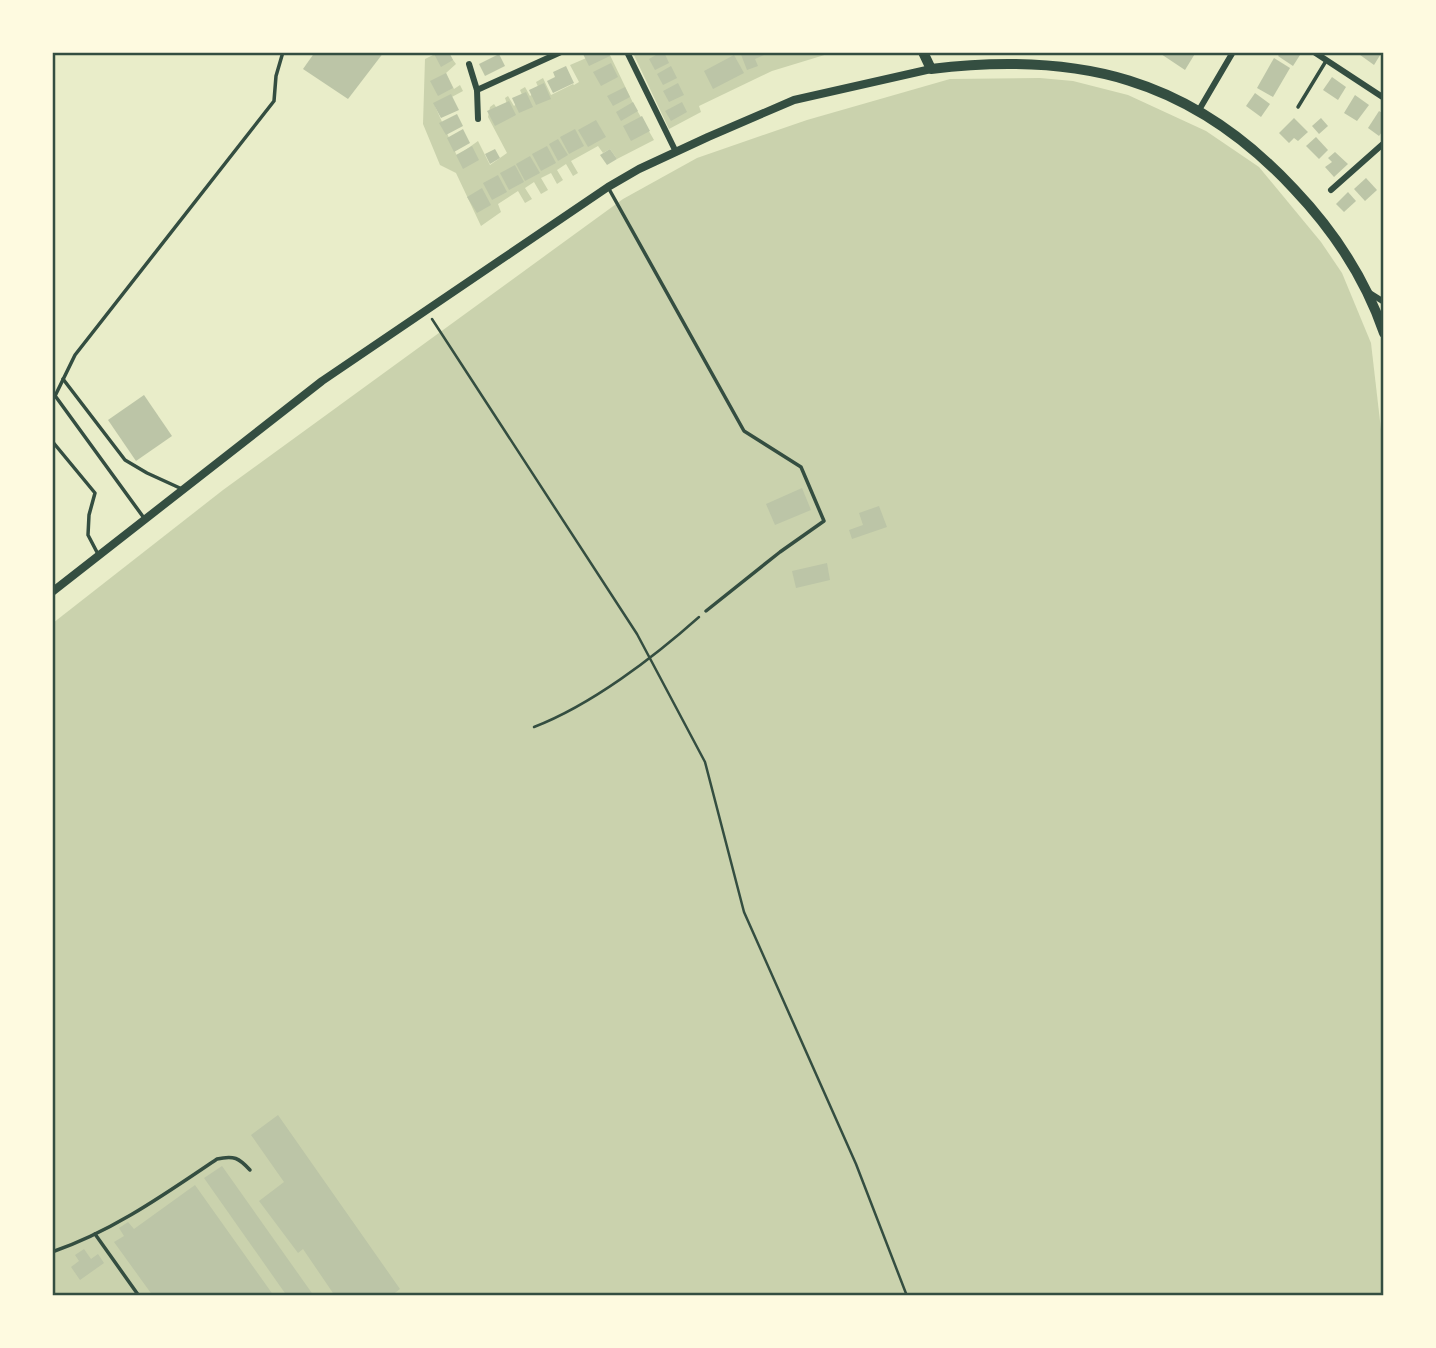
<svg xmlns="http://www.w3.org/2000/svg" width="1436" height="1348" font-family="Spectral,serif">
<rect width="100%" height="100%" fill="#e9edc9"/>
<!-- green -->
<g fill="#cad2ad">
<path d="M634 52 831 53 772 71 699 106 701 112 669 129 633 53Z"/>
<path d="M437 53H448L456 64 446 73 454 89 460 85 463 91 435 106 457 156 478 141 490 165 507 153 488 117 490 107 494 104 498 110 507 104 505 98 508 96 514 106 523 97 520 90 525 87 530 96 539 89 536 82 543 78 551 95 573 84 574 85 579 82 570 65 598 53H609L634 105 654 140 617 159 610 149 603 153 598 146 571 161 578 173 573 176 566 164 557 170 563 180 557 184 551 173 541 178 548 190 541 194 534 182 525 188 532 199 525 203 518 191 498 204 501 212 481 226 456 173 440 165 423 124 425 59Z"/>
<path d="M1040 78 1073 81 1128 95 1206 131 1259 167 1321 242 1342 273 1371 343 1383 447V1295L53 1296V623L223 490 623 199 697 158 807 120 950 79Z"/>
</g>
<!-- building -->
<g fill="#bcc5a7">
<path d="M315 52H384L348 99 303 69Z"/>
<path d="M433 52H449L453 60 441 67Z"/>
<path d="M586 52H608L610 56 589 66 583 54Z"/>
<path d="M661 52H664L669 63 655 70 649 59Z"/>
<path d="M740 52H763L764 55 755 59 758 66 747 70Z"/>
<path d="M1158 52H1196L1185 70Z"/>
<path d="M1281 52H1296L1300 55 1293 66 1278 56Z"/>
<path d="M1356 52H1382L1374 65Z"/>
<path d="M499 54 505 66 485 76 479 64Z"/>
<path d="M734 55 744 73 713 89 704 71Z"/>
<path d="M1274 58 1290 68 1273 97 1257 88Z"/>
<path d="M611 63 618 77 601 86 593 72Z"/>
<path d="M566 66 574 83 553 93 547 81 555 77 553 72Z"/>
<path d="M671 66 677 78 663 85 657 74Z"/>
<path d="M446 73 453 88 438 96 430 81Z"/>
<path d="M1332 77 1346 87 1338 100 1323 90Z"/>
<path d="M544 83 551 99 536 105 529 90Z"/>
<path d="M678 83 684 95 669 102 663 91Z"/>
<path d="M625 87 630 97 613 106 607 96Z"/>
<path d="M526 92 533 107 519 113 512 98Z"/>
<path d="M1255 93 1270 104 1261 117 1246 106Z"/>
<path d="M451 94 459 110 441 118 433 103Z"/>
<path d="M1355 95 1369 105 1357 121 1344 113Z"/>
<path d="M509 101 516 115 495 126 487 111Z"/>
<path d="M633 102 638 111 621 121 616 112Z"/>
<path d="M682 102 687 112 671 121 665 111Z"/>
<path d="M1379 111 1384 114V129L1379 136 1368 128Z"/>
<path d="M457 114 463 126 446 135 439 123Z"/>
<path d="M642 116 650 131 631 141 623 126Z"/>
<path d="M1294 118 1308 132 1298 141 1294 138 1289 143 1279 133Z"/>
<path d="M1321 118 1328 126 1319 134 1312 126Z"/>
<path d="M596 120 606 137 588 147 578 130Z"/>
<path d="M463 129 470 143 454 152 447 138Z"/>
<path d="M575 129 584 146 569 154 560 137Z"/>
<path d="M1316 137 1328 150 1319 159 1306 146Z"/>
<path d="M558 139 568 155 558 161 549 144Z"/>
<path d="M472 146 479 160 463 169 456 155Z"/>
<path d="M547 146 556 163 541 171 532 154Z"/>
<path d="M495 149 500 158 490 164 485 154Z"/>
<path d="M610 149 617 159 607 165 600 155Z"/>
<path d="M1335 152 1348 164 1334 177 1325 167 1332 162 1328 158Z"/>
<path d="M530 156 540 173 525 181 516 164Z"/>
<path d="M515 165 524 182 509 190 500 173Z"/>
<path d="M498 175 507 192 492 200 483 183Z"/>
<path d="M1366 178 1377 190 1365 201 1354 189Z"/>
<path d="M482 188 491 205 477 213 467 197Z"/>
<path d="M1348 192 1356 201 1344 212 1336 204Z"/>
<path d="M144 395 172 436 136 461 108 420Z"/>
<path d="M802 488 811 510 775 525 766 504Z"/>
<path d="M879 506 887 527 852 539 849 530 863 525 859 513Z"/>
<path d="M827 563 830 580 796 588 792 571Z"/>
<path d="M278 1115 400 1289 391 1296H335L303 1249 298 1253 259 1201 284 1182 251 1135Z"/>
<path d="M222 1166 314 1296H287L204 1178Z"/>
<path d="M195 1185 274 1296H153L114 1242 124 1236 119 1228 128 1222 134 1229Z"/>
<path d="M84 1249 91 1259 98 1254 104 1263 80 1280 71 1267 79 1261 75 1255Z"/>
</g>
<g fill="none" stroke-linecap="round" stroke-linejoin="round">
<!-- path -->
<g stroke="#344e41" stroke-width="2.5">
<path d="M432 319 637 634 705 762 744 912 856 1164 907 1296"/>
<path d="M534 727C591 705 653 658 699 617"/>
</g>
<!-- service -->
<g stroke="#344e41" stroke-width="3.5">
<path d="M1298 107 1326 61"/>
<path d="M609 189 744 431 801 467 824 521 780 552 706 611"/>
<path d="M63 379 125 460 147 473 182 489"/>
<path d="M52 396H55L75 355 274 101 276 76 283 52"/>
<path d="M56 397 144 518"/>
<path d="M52 441 95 493 89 515 88 535 99 556"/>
<path d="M95 1234 139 1296"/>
<path d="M52 1252C113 1231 165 1194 217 1159 234 1155 239 1158 250 1170"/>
</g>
<!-- minor -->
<g stroke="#344e41" stroke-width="6">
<path d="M627 52 676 152"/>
<path d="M1314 52 1384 98"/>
<path d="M469 64 477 90 478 119"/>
<path d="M477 90 561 52"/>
<path d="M1199 110 1233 52"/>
<path d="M1331 190 1384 143"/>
<path d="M1368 292 1384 302"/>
</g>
<!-- tertiary -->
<path stroke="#344e41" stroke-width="8" d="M52 592 322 381 608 187 639 169 708 137 794 100 931 69"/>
<!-- secondary -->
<path stroke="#344e41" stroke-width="10" d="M923 52 931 69C1078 51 1191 78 1294 189 1333 230 1365 278 1384 333"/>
</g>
<!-- border -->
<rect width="1436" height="1348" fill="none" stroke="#fefae0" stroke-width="108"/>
<rect x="54" y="54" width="1328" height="1240" fill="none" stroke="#344e41" stroke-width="2.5"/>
</svg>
